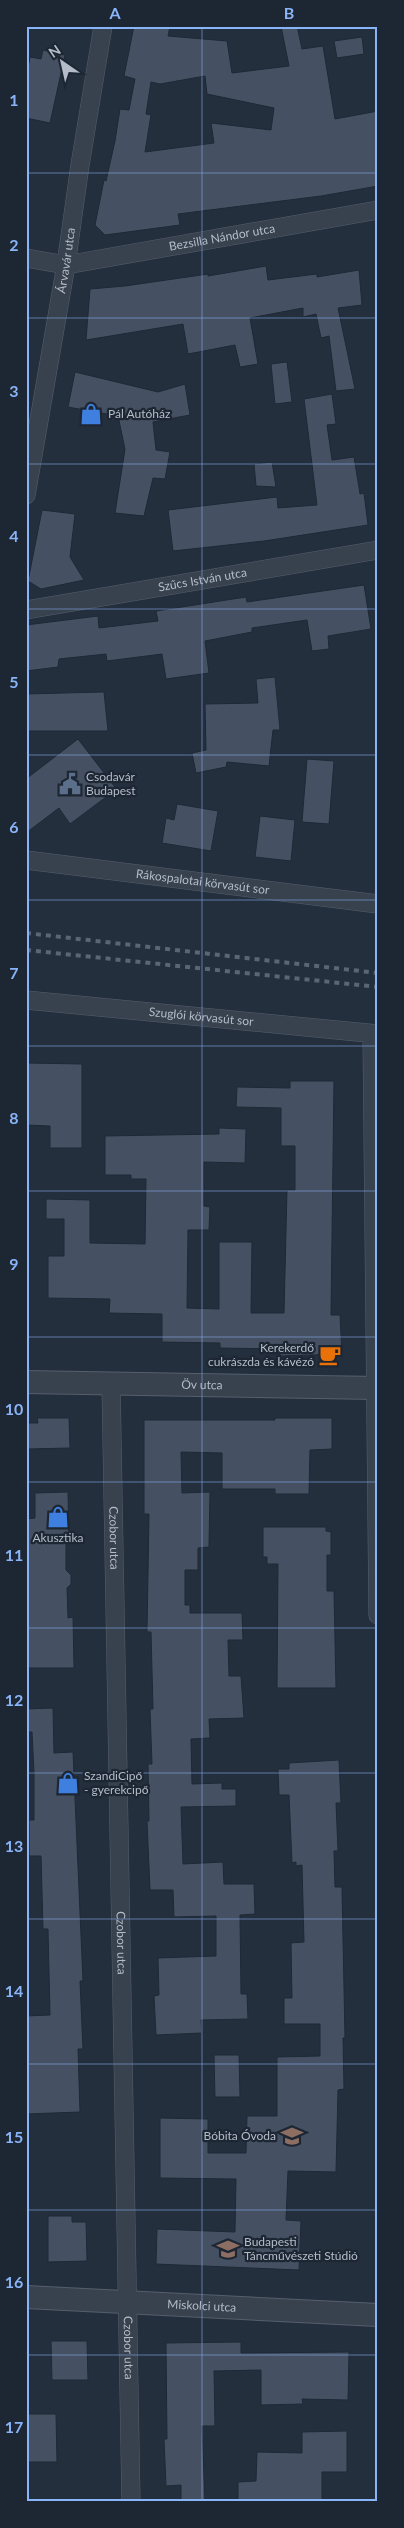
<svg xmlns="http://www.w3.org/2000/svg" width="404" height="2528" font-family="Lato,sans-serif">
<rect width="100%" height="100%" fill="#242f3e"/>
<!-- building -->
<g fill="#455162" stroke="#1f2835" fill-rule="evenodd">
<path d="M134 26H170L168 36 227 41 232 73 289 66 281 26H297L302 49 323 46 335 119 378 111V186L321 196 178 214 180 225 105 235 95 225 104 180 106 181 115 141 120 109 129 110 135 79 124 76ZM205 76 207 94 274 108 271 130 211 123 214 143 145 152 151 115 146 114 151 82 160 84Z"/>
<path d="M362 37 364 54 337 58 334 41Z"/>
<path d="M43 50 65 55 50 123 26 118V78L30 57 41 59Z"/>
<path d="M266 266 268 280 317 274V277L359 270 362 305 338 308 355 389 336 391 329 336 321 338 316 314 303 317V308L250 318 258 364 240 367 235 345 188 354 183 324 86 340 90 289 125 286 208 274V276Z"/>
<path d="M287 362 292 402 275 404 271 364Z"/>
<path d="M75 372 158 392 185 384 190 415 153 422 156 450 170 452 165 479 153 478 144 516 115 513 125 449 118 416 68 407Z"/>
<path d="M332 394 336 424 327 425 332 460 354 457 360 494 364 493 368 525 264 541 173 551 168 510 277 497 278 508 317 505 304 399Z"/>
<path d="M272 462 276 487 256 486 254 464Z"/>
<path d="M42 510 75 514 70 557 84 580 41 589 28 581Z"/>
<path d="M364 585 371 629 328 636 329 649 312 651 307 620 252 628V632L205 641 209 673 166 679 162 654 107 661 106 654 59 659 58 667 26 671V625L98 616 99 628 158 621 156 611 246 597 247 602Z"/>
<path d="M275 677 280 730H273L269 766 227 762 226 767 196 773 192 753 206 750 205 704 258 703 256 679Z"/>
<path d="M104 692 108 731H26V694Z"/>
<path d="M78 739 118 791 107 793 110 794 70 824 59 808 26 833V779Z"/>
<path d="M307 759 334 761 329 824 302 822Z"/>
<path d="M177 804 218 811 211 851 162 843 166 818 174 820Z"/>
<path d="M260 816 295 820 291 861 255 857Z"/>
<path d="M26 1063 82 1064V1148H50V1126L26 1125Z"/>
<path d="M290 1081H334L331 1315H340L342 1354 280 1356V1349L220 1348V1343L162 1342V1314L109 1313 110 1299 48 1298V1256H64V1219H46V1199L90 1200V1243L145 1244 146 1179H131V1175H105V1136L219 1134V1128L246 1129 245 1163 204 1162V1206L210 1207 209 1230H188L187 1308 219 1309V1242H252L251 1313H284L287 1190H295V1146H281V1108L236 1107 237 1087 290 1088Z"/>
<path d="M37 1418H69L70 1448 26 1449V1423H38Z"/>
<path d="M275 1418H332V1449L310 1450 309 1494H275V1489H222V1453L181 1452 182 1493 210 1492 209 1547 198 1548V1570H185V1605H190V1613H242L243 1640H228L229 1676H241L244 1718 209 1719 210 1738 191 1739 192 1784 222 1783V1789H236V1806L181 1807 183 1864 223 1862 224 1884H254L255 1914 240 1915 241 1994H247L248 2019 201 2020 202 2033 156 2035 154 1996 159 1995 158 1958 216 1956V1916L174 1917 173 1890H150L147 1821H149L148 1764H152L150 1709H153L151 1632H147L149 1514H144V1420H275Z"/>
<path d="M68 1492 69 1538H66V1570L71 1575V1584L67 1588 68 1618 73 1617 74 1668H26V1519L35 1518V1493Z"/>
<path d="M263 1527H326V1531L331 1532V1555H327V1591H334L336 1688H277L278 1564H267V1557H263Z"/>
<path d="M53 1708 54 1753 73 1752 83 1981H80L83 2049H78L80 2112 26 2114V2016L50 2015 48 1929H43L41 1856H29V1820H34V1773L32 1732H26V1709Z"/>
<path d="M339 1760 341 1803H336L338 1851H334L335 1887H342L345 2038H343L344 2089 338 2090 336 2172 288 2171 286 2220 301 2221 299 2270 156 2264 157 2229 235 2232 236 2179 160 2178V2118L208 2119V2153H246L247 2116H277V2057L320 2056V2024H284V1998H292L291 1943 304 1942 302 1865 296 1866V1862L292 1863 289 1795H279L278 1769H289V1763Z"/>
<path d="M214 2055H239L240 2097H215Z"/>
<path d="M48 2216H72V2222H86L87 2261 48 2262Z"/>
<path d="M51 2341H87L88 2380H52Z"/>
<path d="M241 2342V2353L349 2352 348 2400 302 2399 303 2404 261 2405V2370L214 2371 215 2426H202L205 2502H181V2485L166 2486 164 2439H167L166 2343Z"/>
<path d="M26 2414H56L57 2462H26Z"/>
<path d="M347 2431V2472H322V2502L238 2501V2482L256 2481 257 2452 302 2453V2432Z"/>
</g>
<g fill="none" stroke-linecap="round" stroke-linejoin="round">
<!-- minor casing -->
<g stroke="#565f6c" stroke-width="19">
<g id="minor">
<path id="s1" d="M26 258 66 265 378 210"/>
<path id="s2" d="M26 495 66 265 80 165 103 26"/>
<path id="s3" d="M26 610 378 550"/>
<path id="s4" d="M26 860 378 904"/>
<path id="s5" d="M26 1000 378 1034"/>
<path d="M372 1034 378 1615"/>
<path id="s6" d="M111 1383 131 2502"/>
</g>
</g>
<!-- tertiary casing -->
<g stroke="#565f6c" stroke-width="24">
<g id="tertiary">
<path id="s7" d="M26 1382 378 1388"/>
<path id="s8" d="M26 2297 378 2315"/>
</g>
</g>
<!-- minor -->
<use href="#minor" stroke="#38414e" stroke-width="18"/>
<!-- tertiary -->
<use href="#tertiary" stroke="#38414e" stroke-width="22"/>
<!-- rail -->
<g stroke="#5a6575" stroke-width="4" stroke-dasharray="5 5" stroke-linecap="butt">
<path d="M26 933 378 973"/>
<path d="M26 950 378 987"/>
</g>
</g>
<!-- grid -->
<path fill="none" stroke="#8ab4f8" stroke-width="1" stroke-opacity="0.55" d="M202 26V2502M26 173H378M26 318H378M26 464H378M26 609H378M26 755H378M26 900H378M26 1046H378M26 1191H378M26 1337H378M26 1482H378M26 1628H378M26 1773H378M26 1919H378M26 2064H378M26 2210H378M26 2355H378"/>
<!-- icons -->
<defs>
<g id="shop-bare" transform="scale(1.725)"><path d="M-5-2.5h2.3a2.7 3.5 0 0 1 5.4 0H5L5.5 6h-11ZM-1.5-2.5h3a1.5 2.3 0 0 0-3 0Z" fill="#3f7fe0" stroke="#1d2633" stroke-width="2.5" paint-order="stroke"/></g>
<g id="civic-bare" transform="scale(1.725)"><path d="M-.6-6.5H3V-4.5H.6V-3L4-1V1h2V6H-6V1h2V-1L-.6-3ZM-1.2 2.5V6h2.4V2.5Z" fill="#5c6f8a" stroke="#1d2633" stroke-width="2.5" paint-order="stroke"/></g>
<g id="cafe-bare" transform="scale(1.725)"><path d="M-5.5-4.5H6V0H3Q3 3.5 0 3.5H-2.5Q-5.5 3.5-5.5 0ZM3-3.2v2h1.7v-2ZM-6 4.5H4V6H-6Z" fill="#e8710a" stroke="#1d2633" stroke-width="2.5" paint-order="stroke"/></g>
<g id="school-bare" transform="scale(1.725)"><path d="M0-5L7-2L0 1L-7-2ZM-4 1L0 2.5L4 1V4Q0 6-4 4Z" fill="#8d6e63" stroke="#1d2633" stroke-width="2.5" paint-order="stroke"/></g>
</defs>
<g fill-rule="evenodd">
<use href="#shop-bare" x="91" y="414"/>
<use href="#civic-bare" x="70" y="784"/>
<use href="#cafe-bare" x="330" y="1355"/>
<use href="#shop-bare" x="58" y="1517"/>
<use href="#shop-bare" x="68" y="1783"/>
<use href="#school-bare" x="292" y="2136"/>
<use href="#school-bare" x="228" y="2249"/>
</g>
<g text-anchor="middle" stroke-width="4.5" stroke-linejoin="round" paint-order="stroke">
<!-- street labels -->
<g font-size="12" fill="#b4bcc9" stroke="#1d2633">
<text dy="4" stroke="none"><textPath href="#s1" startOffset="199">Bezsilla Nándor utca</textPath></text>
<text dy="4" stroke="none"><textPath href="#s2" startOffset="238">Árvavár utca</textPath></text>
<text dy="4" stroke="none"><textPath href="#s3" startOffset="179">Szűcs István utca</textPath></text>
<text dy="4" stroke="none"><textPath href="#s4" startOffset="178">Rákospalotai körvasút sor</textPath></text>
<text dy="4" stroke="none"><textPath href="#s5" startOffset="176">Szuglói körvasút sor</textPath></text>
<text dy="4" stroke="none"><textPath href="#s7" startOffset="176">Öv utca</textPath></text>
<text dy="4" stroke="none"><textPath href="#s6" startOffset="155">Czobor utca</textPath></text>
<text dy="4" stroke="none"><textPath href="#s6" startOffset="560">Czobor utca</textPath></text>
<text dy="4" stroke="none"><textPath href="#s8" startOffset="176">Miskolci utca</textPath></text>
<text dy="4" stroke="none"><textPath href="#s6" startOffset="965">Czobor utca</textPath></text>
</g>
<!-- poi labels -->
<g font-size="12" fill="#b4bcc9" stroke="#1d2633" text-anchor="start">
<text x="108" y="418">Pál Autóház</text>
<text x="86" y="781">Csodavár<tspan x="86" dy="14">Budapest</tspan></text>
<text x="314" y="1352" text-anchor="end">Kerekerdő<tspan x="314" dy="14">cukrászda és kávézó</tspan></text>
<text x="58" y="1542" text-anchor="middle">Akusztika</text>
<text x="84" y="1780">SzandiCipő<tspan x="84" dy="14">- gyerekcipő</tspan></text>
<text x="276" y="2140" text-anchor="end">Bóbita Óvoda</text>
<text x="244" y="2246">Budapesti<tspan x="244" dy="14">Táncművészeti Stúdió</tspan></text>
</g>
</g>
<!-- border -->
<rect width="404" height="2528" fill="none" stroke="#1d2633" stroke-width="55"/>
<!-- north arrow -->
<g transform="translate(62 62) rotate(326)" stroke="#1d2633" stroke-width="4" paint-order="stroke">
<path d="M0-4L9 19L0 12L-9 19Z" fill="#b4bcc9"/>
<text y="-8" font-size="14" font-weight="bold" text-anchor="middle" fill="#b4bcc9">N</text>
</g>
<rect x="28" y="28" width="348" height="2472" fill="none" stroke="#8ab4f8" stroke-width="2"/>
<g font-size="16" text-anchor="middle" font-weight="bold" fill="#8ab4f8">
<text x="115" y="19">A</text>
<text x="289" y="19">B</text>
<text x="14" y="106">1</text>
<text x="14" y="251">2</text>
<text x="14" y="397">3</text>
<text x="14" y="542">4</text>
<text x="14" y="688">5</text>
<text x="14" y="833">6</text>
<text x="14" y="979">7</text>
<text x="14" y="1124">8</text>
<text x="14" y="1270">9</text>
<text x="14" y="1415">10</text>
<text x="14" y="1561">11</text>
<text x="14" y="1706">12</text>
<text x="14" y="1852">13</text>
<text x="14" y="1997">14</text>
<text x="14" y="2143">15</text>
<text x="14" y="2288">16</text>
<text x="14" y="2433">17</text>
</g>
</svg>
